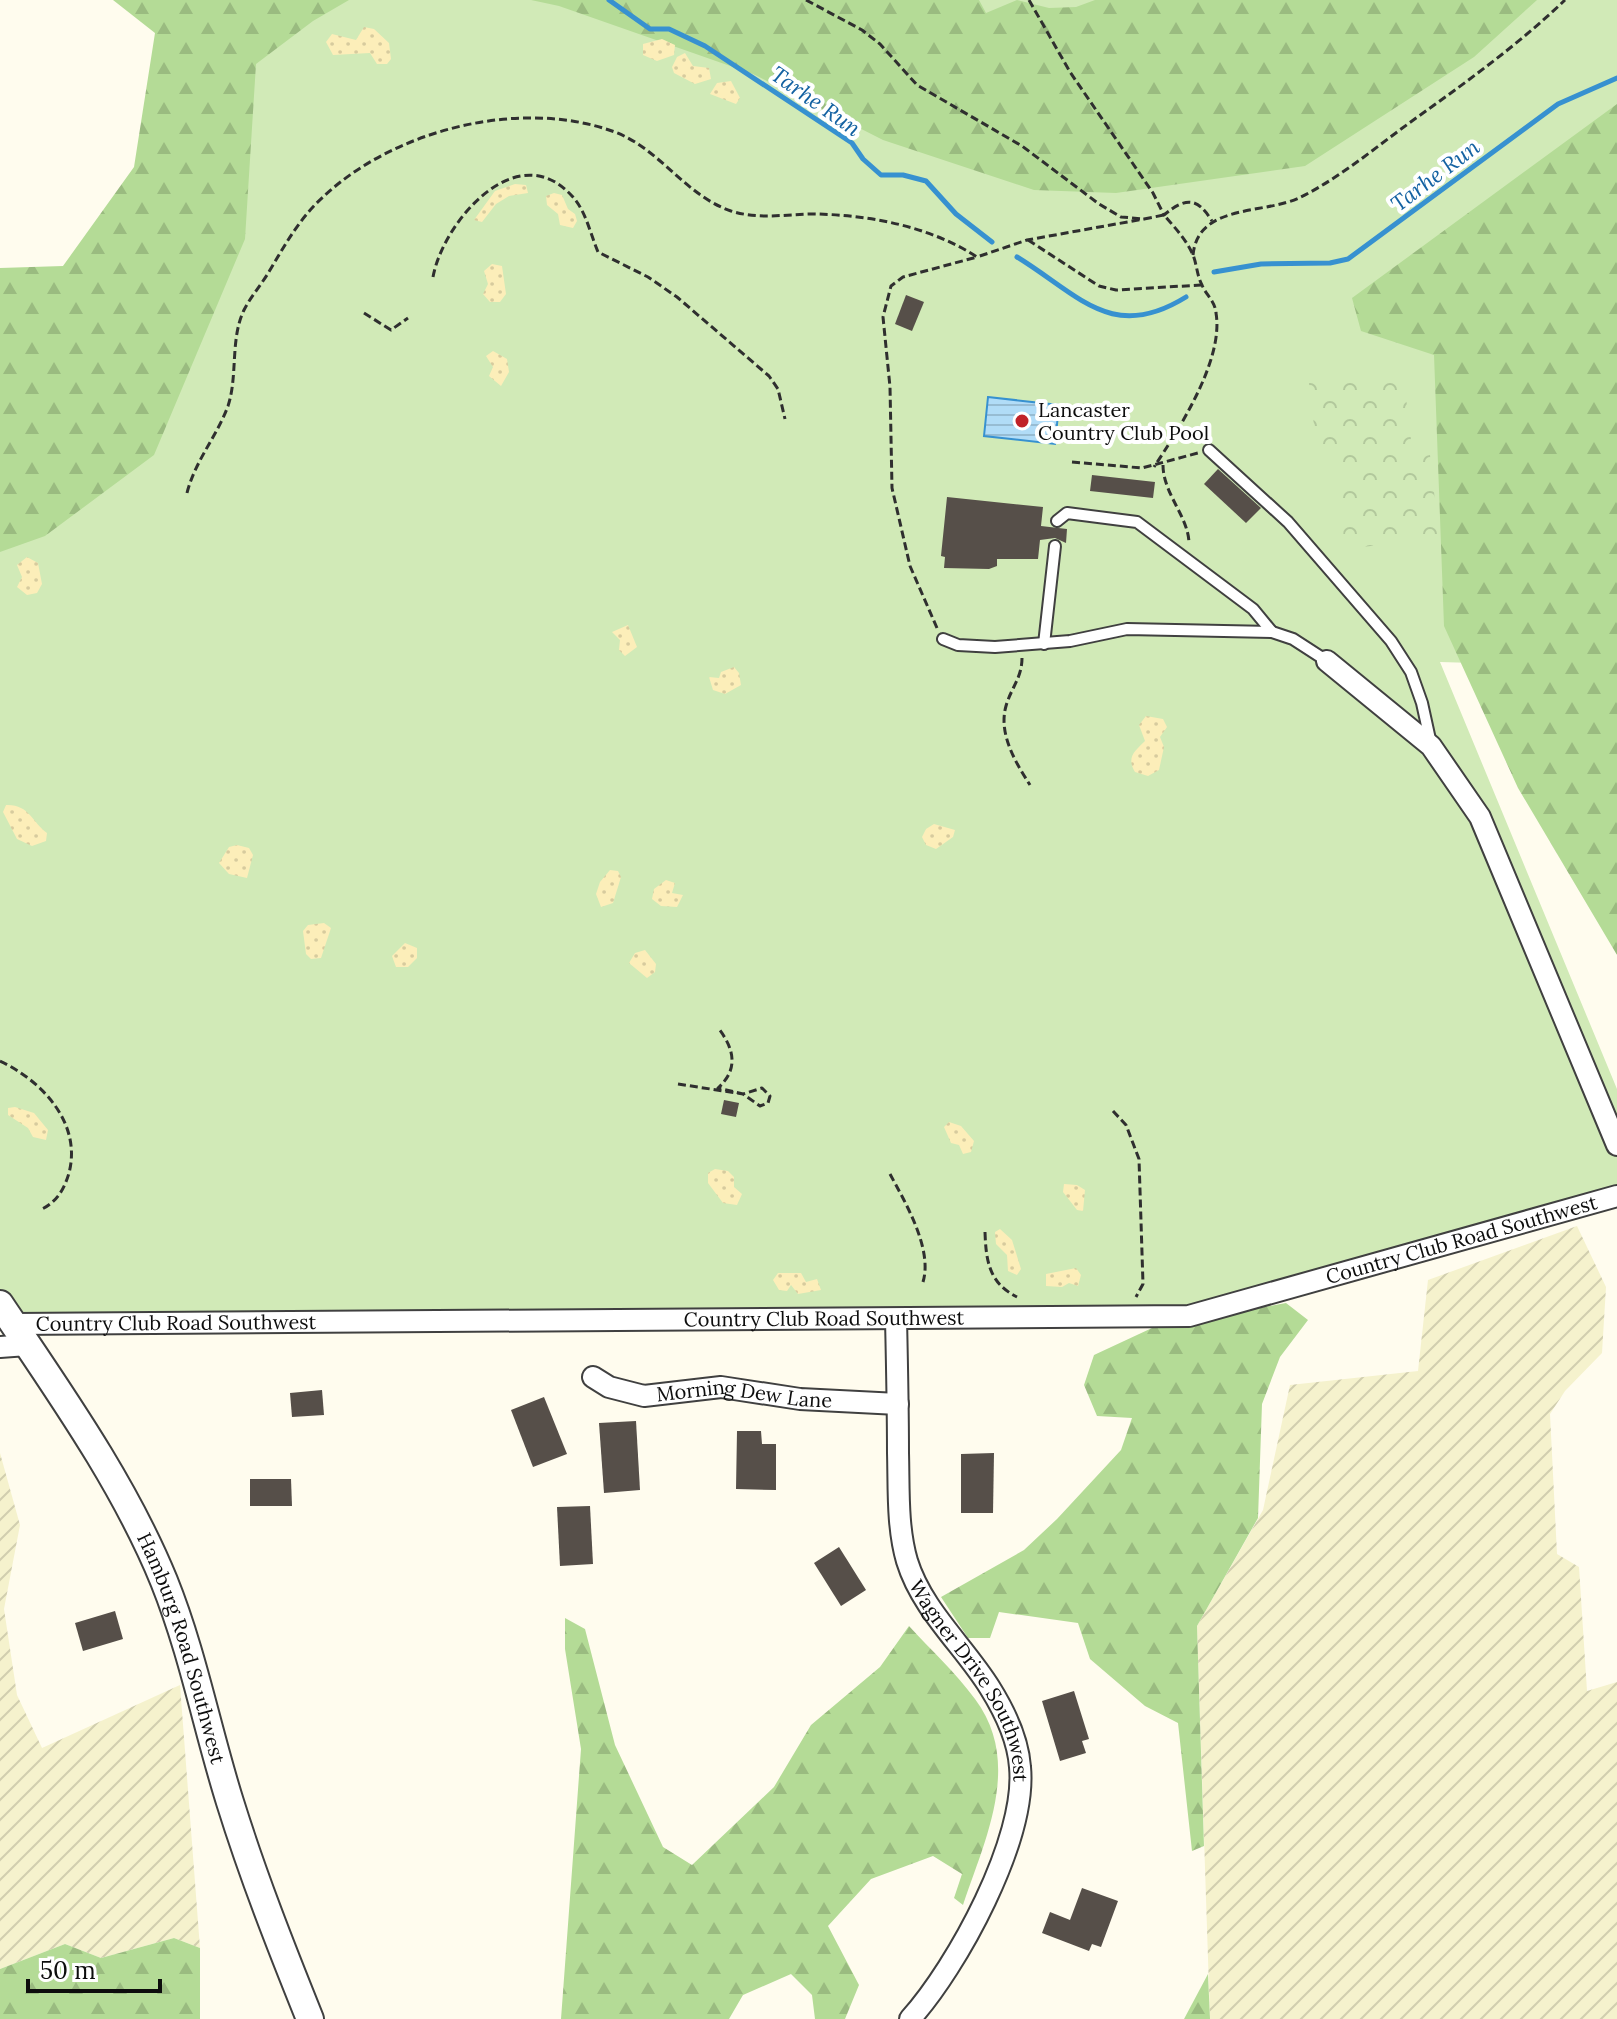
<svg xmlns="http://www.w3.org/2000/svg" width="1617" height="2019" font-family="Lora,serif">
<defs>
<pattern id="farmland-furrows" width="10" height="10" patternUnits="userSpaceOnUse" patternTransform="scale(2)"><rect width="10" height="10" fill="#f5f2cd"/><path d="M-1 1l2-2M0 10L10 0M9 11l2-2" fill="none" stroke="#d1ceaf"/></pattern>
<pattern id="forest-firs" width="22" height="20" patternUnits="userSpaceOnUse" patternTransform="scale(2)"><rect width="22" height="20" fill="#b4db96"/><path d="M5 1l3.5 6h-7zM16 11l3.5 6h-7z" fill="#9abb80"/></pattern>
<pattern id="sand-dots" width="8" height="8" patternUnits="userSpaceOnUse" patternTransform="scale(2)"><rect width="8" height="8" fill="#fceeb9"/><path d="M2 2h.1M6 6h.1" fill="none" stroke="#d7cb9e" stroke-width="1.8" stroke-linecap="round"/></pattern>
<pattern id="park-crowns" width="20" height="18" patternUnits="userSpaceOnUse" patternTransform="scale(2)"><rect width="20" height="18" fill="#d1eab7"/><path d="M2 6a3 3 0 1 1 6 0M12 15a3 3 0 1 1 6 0" fill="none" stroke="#b2c89c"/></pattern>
<pattern id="water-rules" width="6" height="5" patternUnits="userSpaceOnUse" patternTransform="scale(2)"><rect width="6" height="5" fill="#b1dcf7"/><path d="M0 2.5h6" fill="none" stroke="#97bcd3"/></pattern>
</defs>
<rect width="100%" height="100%" fill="#fffcee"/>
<!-- farmland -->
<g fill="url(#farmland-furrows)">
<path d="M1577 1226 1606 1287 1602 1353 1565 1391 1550 1414 1557 1554 1579 1567 1587 1691 1617 1682V2019H1210L1197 1626 1263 1510 1290 1385 1418 1371 1428 1280Z"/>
<path d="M0 1453 20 1525 4 1609 17 1695 42 1748 180 1685 200 1948 174 1938 101 1958 65 1944 0 1969Z"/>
</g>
<!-- grass -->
<path fill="#d1eab7" d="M184 0H1617V203L1474 663 1440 662 1617 1089V1196L1189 1316 14 1324 0 1304V428L188 356Z"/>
<!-- forest -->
<g fill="url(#forest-firs)">
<path d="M113 0H349L313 21 256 64 245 239 154 455 45 536 0 552V268L63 266 134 167 155 33Z"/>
<path d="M531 0H979L986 13 1017 0 1049 8 1076 7 1095 0H1537L1474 57 1305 166 1116 193 1034 190 883 140 753 74 559 6Z"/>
<path d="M1617 104V955L1518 788 1444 626 1434 355 1361 331 1352 298Z"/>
<path d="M1286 1303 1308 1320 1280 1357 1262 1404 1258 1518 1197 1626 1204 1846 1192 1851 1178 1723 1145 1706 1090 1659 1078 1623 999 1612 990 1638H968L941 1597 1024 1550 1057 1519 1121 1450 1132 1418 1097 1416 1084 1385 1094 1355 1152 1328Z"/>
<path d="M565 1618 585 1629 615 1745 663 1847 692 1865 774 1787 811 1725 880 1667 909 1626C931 1650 956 1673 975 1699 1023 1763 985 1839 963 1905L954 1898 962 1874 933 1856 871 1879 828 1926 859 1985 845 2019H815L812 1995 791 1974 743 1995 729 2019H561L581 1749 565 1649Z"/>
<path d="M174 1938 200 1948V2019H0V1969L65 1944 101 1958Z"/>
<path d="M1208 1974 1210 2019H1184Z"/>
</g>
<!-- sand -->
<g fill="url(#sand-dots)">
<path d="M364 27 374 29 389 43 391 59 387 64H377L370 53 333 55 326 42 332 34 356 40Z"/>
<path d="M662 39 675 45 674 55 657 61 643 55V44Z"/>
<path d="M685 53 693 66 709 68 711 79 695 84 674 73 672 67 677 57Z"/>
<path d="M731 81 740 98 736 104 710 94 717 83Z"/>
<path d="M515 184 526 185 528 193 509 196 496 204 482 222 474 220 495 191Z"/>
<path d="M554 193 562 195 568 209 575 214 577 221 573 228 560 225 558 214 547 205 546 196Z"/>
<path d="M492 264 502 266 506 294 500 302H490L483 294 488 284 484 271Z"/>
<path d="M493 351 507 359 509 372 501 386 489 376 493 367 486 356Z"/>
<path d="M27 557 38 563 42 584 37 593 27 595 17 587 22 577 17 565Z"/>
<path d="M628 625 637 647 625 656 619 650 620 640 612 632Z"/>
<path d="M734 667 739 673 741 685 725 694 713 690 709 677 719 678 721 672Z"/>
<path d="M1146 716 1163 719 1167 727 1160 737 1164 747 1159 770 1148 776 1135 772C1126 757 1135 751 1145 741L1139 725Z"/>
<path d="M6 805C29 804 32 822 47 833L46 841 32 846 17 839 3 812Z"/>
<path d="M934 824 955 830 953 837 936 849 926 845 922 837 926 829Z"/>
<path d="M237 845 249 848 253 855 247 878 229 874 219 863 229 847Z"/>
<path d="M610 870 618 871 621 877 613 903 601 907 596 894 600 882Z"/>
<path d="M666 880 675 883 672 893 683 895 677 907 661 906 652 899 654 889Z"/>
<path d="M324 923 331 928 321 958 311 959 306 954 303 931 308 925Z"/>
<path d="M405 943 417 948V958L408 967H396L392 956Z"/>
<path d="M645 950 656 964 655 972 647 978 629 963 635 953Z"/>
<path d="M15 1107 34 1113 48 1130 46 1140 33 1137 28 1128 8 1115V1108Z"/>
<path d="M949 1122 961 1126 974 1141 971 1152 963 1154 959 1145 951 1143 944 1127Z"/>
<path d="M715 1169 728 1171 734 1177V1187L742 1194 737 1205 723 1203 708 1183V1173Z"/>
<path d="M1064 1184 1077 1185 1085 1190 1083 1211 1077 1210 1063 1192Z"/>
<path d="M1000 1229 1012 1240 1021 1269 1017 1275 1008 1271 1007 1255 996 1244 995 1232Z"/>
<path d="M1076 1268 1081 1275 1078 1286 1069 1283 1062 1287 1046 1286V1274Z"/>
<path d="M778 1273H801L806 1282 817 1279 821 1290 798 1294 791 1285 787 1291 779 1290 773 1280Z"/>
</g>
<!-- park -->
<path fill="url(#park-crowns)" d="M1403 372 1413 457 1430 455 1439 538 1345 549 1336 466 1319 468 1309 383Z"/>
<!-- water -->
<path fill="url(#water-rules)" stroke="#3791d0" stroke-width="2" d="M988 397 1059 405 1055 444 984 436Z"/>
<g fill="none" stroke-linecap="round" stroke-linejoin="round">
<!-- stream -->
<g stroke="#3791d0" stroke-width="5">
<path d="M609 0 650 29H669L705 46 852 143 863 159 881 175H903L926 181 956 214 992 242"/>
<path d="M1017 257C1079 295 1112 343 1186 297"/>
<path d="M1214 272 1261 264 1330 263 1348 259 1558 104 1617 78"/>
</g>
</g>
<!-- building -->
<g fill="#564f49">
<path d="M906 295 924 302 912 331 895 324Z"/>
<path d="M1218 469 1261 508 1246 523 1204 484Z"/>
<path d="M1092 475 1155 482 1153 498 1090 491Z"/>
<path d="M947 497 1043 507 1041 526 1067 529 1066 543 1055 538 1040 540 1038 559H997V566L989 569 944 568 945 557 941 556Z"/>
<path d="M724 1100 739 1103 736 1117 721 1114Z"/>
<path d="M322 1390 324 1415 292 1417 290 1393Z"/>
<path d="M544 1397 567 1454 533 1467 511 1410Z"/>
<path d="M636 1421 640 1490 604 1493 599 1423Z"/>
<path d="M737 1431H761L762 1444H776V1490L736 1489Z"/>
<path d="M994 1453 993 1513H961V1454Z"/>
<path d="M250 1479H291L292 1506H250Z"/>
<path d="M590 1506 593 1564 560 1566 557 1507Z"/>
<path d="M839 1547 866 1590 841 1606 814 1563Z"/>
<path d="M115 1611 123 1639 83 1651 75 1623Z"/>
<path d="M1074 1691 1089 1739 1082 1741 1086 1753 1060 1761 1042 1701Z"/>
<path d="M1082 1888 1118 1901 1101 1947 1092 1944 1089 1951 1042 1933 1050 1912 1070 1920Z"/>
</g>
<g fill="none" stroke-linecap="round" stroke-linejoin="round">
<!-- service casing -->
<g stroke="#404040" stroke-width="14">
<g id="service">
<path d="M1209 450 1288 522 1391 641 1411 672 1422 703 1431 744"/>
<path d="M1057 521 1067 513 1137 522 1253 609 1272 632"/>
<path d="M943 639 958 645 995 647 1070 641 1127 629 1272 632 1293 639 1327 661"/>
<path d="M1044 644 1055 546"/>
</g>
</g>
<!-- minor casing -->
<g stroke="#404040" stroke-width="24">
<g id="minor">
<path d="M1327 661 1431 746 1480 817 1617 1145"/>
<path id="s1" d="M896 1319C897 1363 898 1408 898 1453 899 1488 897 1527 907 1561 922 1610 964 1646 990 1688 1005 1712 1018 1739 1020 1767 1027 1839 957 1967 910 2019"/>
<path id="s2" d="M14 1324 1189 1316 1617 1196"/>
<path d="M0 1347 27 1345"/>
<path id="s3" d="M593 1377 609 1387 644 1396 721 1387 800 1399 898 1404"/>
</g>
</g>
<!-- tertiary casing -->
<g stroke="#404040" stroke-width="30">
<g id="tertiary">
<path id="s4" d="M0 1304C59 1392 124 1483 164 1581 193 1653 207 1729 230 1802 253 1876 281 1947 310 2019"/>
</g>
</g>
<!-- path -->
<g stroke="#2f2f2f" stroke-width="3" stroke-dasharray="8 4" stroke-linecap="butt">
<path d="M806 0 862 30 880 44 917 85 1022 146 1099 204 1121 217 1144 219 1164 215C1175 228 1186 239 1193 255 1197 265 1197 276 1202 285 1206 295 1215 301 1216 313 1224 360 1179 429 1154 467"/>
<path d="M1029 0 1070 72 1153 193 1164 215C1186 197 1197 197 1212 221"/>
<path d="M1028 240 1099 286 1116 290 1201 285"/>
<path d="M1193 255C1198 203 1265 215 1301 197 1341 177 1376 147 1412 121 1465 83 1518 45 1565 0"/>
<path d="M433 277C443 222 517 135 572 196 586 211 590 233 598 252L648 277 677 297 769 376 778 389 785 419"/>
<path d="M364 313 391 330 408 318"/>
<path d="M1072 462 1142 468 1198 453"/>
<path d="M1163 465C1163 494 1189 517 1189 544"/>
<path d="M187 493C195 461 217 436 228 406 238 376 230 339 244 310 251 296 262 284 270 270 286 243 300 218 323 197 394 130 519 98 612 131 659 147 684 195 731 211 760 220 786 214 815 214 871 215 931 227 977 257L1027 240 1144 219"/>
<path d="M937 628 910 566 892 488 890 387 883 317 891 286 903 277 977 257"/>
<path d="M1022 658C1022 678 1011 688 1006 706 998 734 1016 763 1030 785"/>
<path d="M0 1061C42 1081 82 1123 69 1173 64 1190 56 1203 40 1210"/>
<path d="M678 1084 743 1094 762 1088 770 1096 768 1103 760 1106 743 1094 718 1088C739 1069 734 1049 719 1029"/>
<path d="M1113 1111 1126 1125 1139 1159 1143 1284 1136 1297"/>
<path d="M890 1174C905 1202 933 1249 923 1282"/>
<path d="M985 1232C986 1261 989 1283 1017 1297"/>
</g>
<!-- service -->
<use href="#service" stroke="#fff" stroke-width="10"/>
<!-- minor -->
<use href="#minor" stroke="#fff" stroke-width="20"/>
<!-- tertiary -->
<use href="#tertiary" stroke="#fff" stroke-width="26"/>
</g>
<!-- markers -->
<circle fill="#c02228" stroke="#fff" stroke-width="3" cx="1022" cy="421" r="8"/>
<g text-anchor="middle" stroke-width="8" stroke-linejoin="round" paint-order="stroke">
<!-- poi labels -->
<g font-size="20" fill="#0d0d0d" stroke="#fff" text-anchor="start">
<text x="1038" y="417">Lancaster<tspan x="1038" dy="23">Country Club Pool</tspan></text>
</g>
<!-- street labels -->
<g font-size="20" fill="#0d0d0d" stroke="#fff">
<text dy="7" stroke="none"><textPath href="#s2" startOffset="1458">Country Club Road Southwest</textPath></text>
<text dy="7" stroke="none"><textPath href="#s2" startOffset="810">Country Club Road Southwest</textPath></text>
<text dy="7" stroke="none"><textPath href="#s2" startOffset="162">Country Club Road Southwest</textPath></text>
<text dy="7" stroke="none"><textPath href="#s3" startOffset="156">Morning Dew Lane</textPath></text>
<text dy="7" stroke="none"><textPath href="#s4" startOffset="392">Hamburg Road Southwest</textPath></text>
<text dy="7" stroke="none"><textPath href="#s1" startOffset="380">Wagner Drive Southwest</textPath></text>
</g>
<!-- water labels -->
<g font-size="22" font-style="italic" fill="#1462a2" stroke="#fff">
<text transform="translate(816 101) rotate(35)" y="8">Tarhe Run</text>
<text transform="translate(1435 175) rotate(-37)" y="8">Tarhe Run</text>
</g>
</g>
<!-- scale -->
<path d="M28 1979v12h132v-12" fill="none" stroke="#0d0d0d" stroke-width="4"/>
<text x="40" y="1979" font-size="24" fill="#0d0d0d" stroke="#ffffff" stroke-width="6" paint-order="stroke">50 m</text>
</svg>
